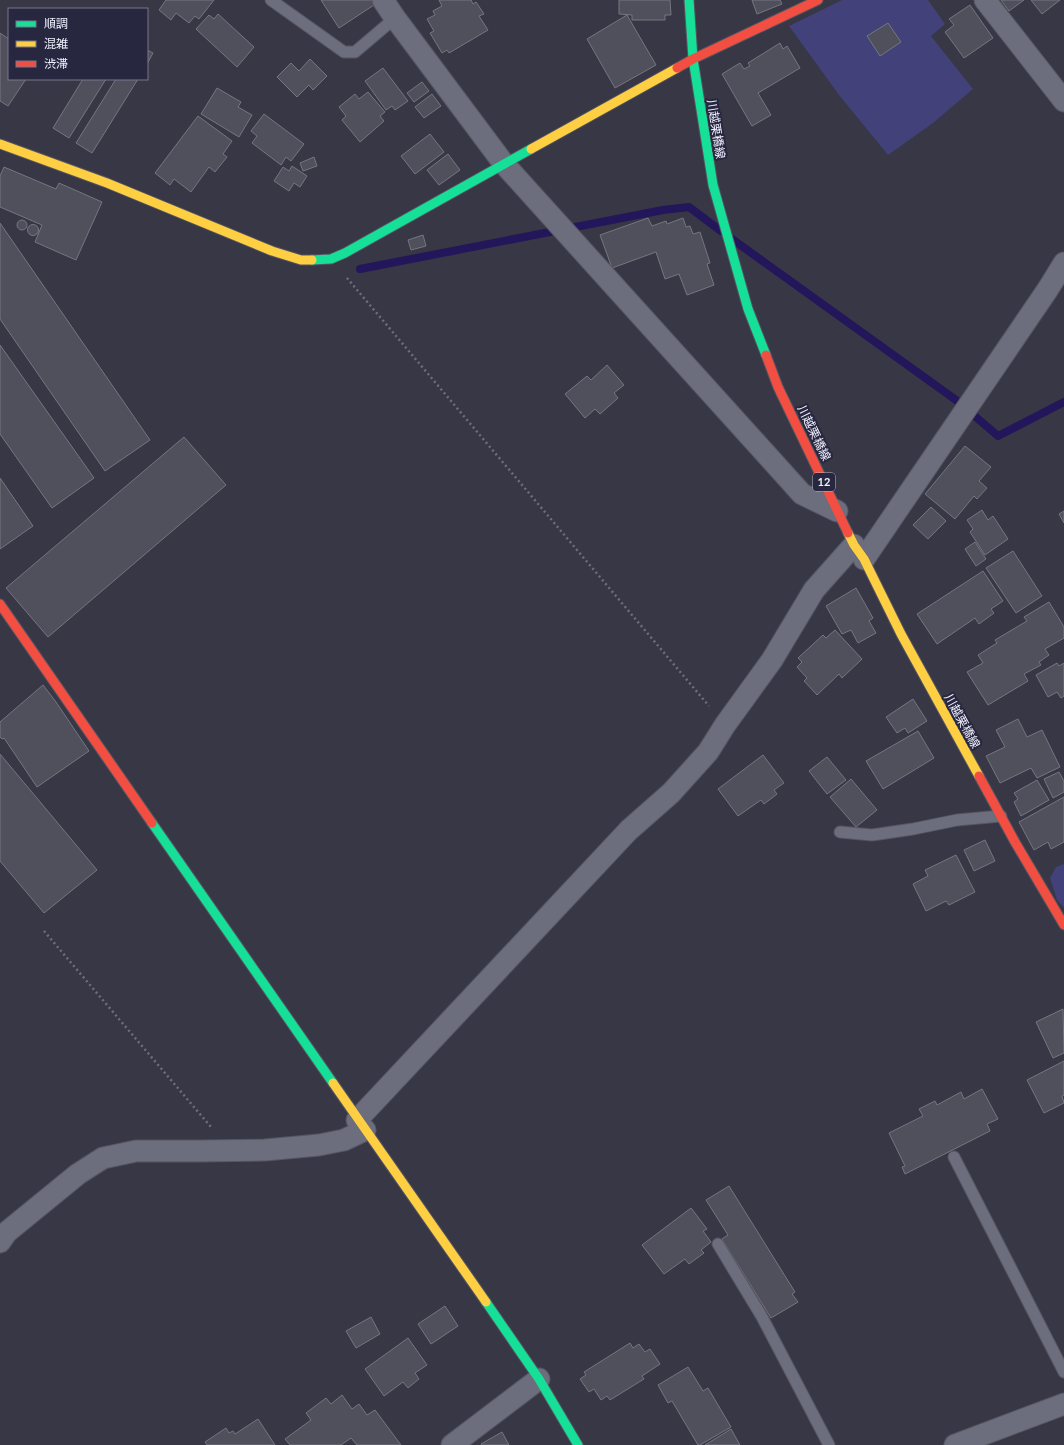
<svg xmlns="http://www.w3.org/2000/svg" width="1064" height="1445" font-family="Lato,'Noto Sans JP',sans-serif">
<rect width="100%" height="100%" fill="#373745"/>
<!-- green -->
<g fill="#424179">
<path d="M842 0H928L945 24 931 36 973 89 933 123 888 155 839 95 789 26Z"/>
<path d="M1064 864V908L1057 900 1050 878 1056 867Z"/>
</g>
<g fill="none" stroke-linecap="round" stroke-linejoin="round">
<!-- stream -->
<g stroke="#23165b" stroke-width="8">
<path d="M732 239 956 400 998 436 1064 402"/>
<path d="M360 269 663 210 689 207 721 231"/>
</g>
</g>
<!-- building -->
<g fill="#4f505c" stroke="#767682">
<path d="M166 0H214L199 19 195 16 189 23 176 13 171 20 159 10Z"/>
<path d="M321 0H375L377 3 339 28Z"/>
<path d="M439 0H471L473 4 476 2 484 14 479 16 488 30 449 53 447 50 442 53 430 33 434 31 427 19 435 15 433 11 442 6Z"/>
<path d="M619 0H670L671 15H665V20H632V15L619 14Z"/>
<path d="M752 0H780L782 4 757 14Z"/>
<path d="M1001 0H1024L1009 11Z"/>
<path d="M1031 0H1060L1042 14Z"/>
<path d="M970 5 993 38 964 58 945 32 954 25 949 19Z"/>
<path d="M218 14 254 47 237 67 196 29 209 15 214 19Z"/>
<path d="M627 15 656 65 615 88 587 39Z"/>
<path d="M888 23 901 42 880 56 867 36Z"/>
<path d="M0 33 9 39V79H26L8 106 0 101Z"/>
<path d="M780 43 783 49 787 46 800 68 758 93 771 115 752 126 722 74 740 63 744 69 750 66 748 63Z"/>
<path d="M147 50 153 53 147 64Z"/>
<path d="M310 59 327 76 313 90 309 85 297 97 277 77 291 63 299 71Z"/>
<path d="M383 68 408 101 395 110 392 106 386 110 365 81Z"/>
<path d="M83 79H106L69 138 53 128Z"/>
<path d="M116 79H138L92 153 76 143Z"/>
<path d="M422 82 429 91 414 102 407 93Z"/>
<path d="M217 88 241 102 238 107 252 115 239 137 201 114Z"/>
<path d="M368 92 385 112 380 116 384 121 360 142 342 120 346 116 339 107 355 94 359 99Z"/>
<path d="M432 94 441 106 424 118 415 107Z"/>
<path d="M264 114 304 144 291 161 286 157 281 165 252 143 257 136 251 131Z"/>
<path d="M198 116 232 141 223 154 227 157 215 172 209 167 191 192 174 179 170 185 155 173Z"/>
<path d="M430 134 444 152 415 174 401 156Z"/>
<path d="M448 154 460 170 439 185 427 170Z"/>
<path d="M314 157 317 166 303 171 300 163Z"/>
<path d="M292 166 307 176 300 187 294 183 289 191 274 181 283 167 289 171Z"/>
<path d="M4 167 56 189 59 183 102 202 76 260 35 242 42 225 0 207V176Z"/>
<path d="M648 218 652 226 666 221 667 224 683 218 686 227 690 226 693 234 700 232 710 263 707 264 714 285 687 295 679 274 665 279 656 252 612 268 600 235Z"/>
<circle cx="22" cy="225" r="5"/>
<path d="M0 223 150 440 105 471 0 319Z"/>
<circle cx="33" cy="230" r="5.5"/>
<path d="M423 235 426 246 411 250 408 240Z"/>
<path d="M0 345 94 478 52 508 0 434Z"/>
<path d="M607 365 624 385 614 393 618 398 600 414 595 409 585 418 565 394 587 376 591 380Z"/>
<path d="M184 437 226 485 48 637 6 588Z"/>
<path d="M965 446 991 467 979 481 987 488 977 499 974 496 955 519 925 494Z"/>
<path d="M0 478 33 526 0 549Z"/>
<path d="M931 507 946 521 928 539 913 525Z"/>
<path d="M982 510 988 520 993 516 1008 539 985 555 970 532 973 529 967 520Z"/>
<path d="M1064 511V523L1059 514Z"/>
<path d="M975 542 986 559 976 566 965 549Z"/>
<path d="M1013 551 1042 596 1016 613 986 568Z"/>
<path d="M983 571 1003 601 991 609 994 613 979 624 975 618 937 644 917 614Z"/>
<path d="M856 588 873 618 869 621 876 633 858 643 851 630 842 634 826 606Z"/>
<path d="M1049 602 1064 627V638L1045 649 1049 655 1039 662 1041 665 1024 674 1028 681 988 705 967 672 983 663 978 655 997 643 995 640 1027 621 1024 617Z"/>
<path d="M835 630 862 659 842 678 839 674 817 695 804 681 807 678 797 667 802 662 798 658 823 635 826 638Z"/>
<path d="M1057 663 1059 666 1064 663V696L1061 698 1057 692 1048 697 1036 675Z"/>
<path d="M43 685 56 702 89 751 37 787 4 738 2 739 0 737V722Z"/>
<path d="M913 699 927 721 908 733 905 728 897 733 886 717Z"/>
<path d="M1018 719 1027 737 1042 730 1060 767 1037 778 1031 768 1000 783 986 756 1005 747 996 730Z"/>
<path d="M918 731 934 758 883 789 866 761Z"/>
<path d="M0 754 97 870 44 913 0 861Z"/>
<path d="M763 755 784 783 774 790 777 794 764 804 761 800 738 816 718 789Z"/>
<path d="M827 757 846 780 827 794 809 771Z"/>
<path d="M1059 772 1064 781V792L1053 798 1044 779Z"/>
<path d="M851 779 877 810 856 827 830 797Z"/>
<path d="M1037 780 1049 800 1021 816 1014 802 1018 799 1014 793Z"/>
<path d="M1064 797V842L1051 849 1048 842 1034 850 1019 822Z"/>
<path d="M985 840 995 861 974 871 964 850Z"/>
<path d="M956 855 975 892 949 905 946 901 926 911 913 884 928 876 925 870Z"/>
<path d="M1063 1009 1064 1053 1053 1058 1036 1022Z"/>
<path d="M1064 1061V1095L1062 1096 1064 1103 1044 1113 1027 1080Z"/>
<path d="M982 1089 998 1119 987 1124 990 1131 905 1174 902 1167 905 1166 889 1133 923 1116 919 1109 935 1101 937 1105 961 1092 964 1099Z"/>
<path d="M729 1186 795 1292 792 1294 798 1302 771 1318 722 1239 728 1235 706 1200Z"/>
<path d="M691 1208 707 1229 703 1231 711 1242 701 1250 704 1253 689 1264 685 1259 664 1274 642 1245Z"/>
<path d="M445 1306 458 1326 431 1344 418 1324Z"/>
<path d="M371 1317 380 1334 356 1348 346 1331Z"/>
<path d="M408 1338 427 1365 415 1373 419 1379 408 1388 403 1382 384 1396 365 1369Z"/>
<path d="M630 1343 633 1348 639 1344 645 1352 650 1349 660 1364 642 1376 644 1379 610 1400 607 1396 601 1400 594 1389 589 1392 580 1379 586 1375 584 1372Z"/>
<path d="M688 1367 703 1391 708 1388 731 1427 700 1445H698L672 1401 668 1403 658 1385Z"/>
<path d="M342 1395 352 1409 359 1404 367 1415 375 1410 401 1445H357L351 1438 341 1445H290L285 1439 311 1420 306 1413 326 1398 331 1404Z"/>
<path d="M258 1419 275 1445H207L205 1442 226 1428 229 1433 233 1431 235 1434Z"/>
<path d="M731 1429 740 1445H705Z"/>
<path d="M502 1432 509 1445H482L481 1444Z"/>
</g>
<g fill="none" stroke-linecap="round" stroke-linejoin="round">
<!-- lane casing -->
<g stroke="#555562" stroke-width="13">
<g id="lane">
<path d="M271 0 344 52H355L395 18"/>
<path d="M840 832 872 835 913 829 957 820 1001 816"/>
<path d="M954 1157 1064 1372"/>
<path d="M718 1244 762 1317 829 1445"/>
</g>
</g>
<!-- street casing -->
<g stroke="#555562" stroke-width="23">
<g id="street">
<path d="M383 0 395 18 504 164 802 494 837 511"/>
<path d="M985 0 1064 101"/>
<path d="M864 559 1048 289 1064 263"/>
<path d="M357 1120 629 830 671 793 708 752 725 725 772 660 814 590 854 545"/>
<path d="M0 1242 7 1232 78 1174 103 1158 136 1151H199L265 1150 319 1145 344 1140 365 1130"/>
<path d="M452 1445 539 1379"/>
<path d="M955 1445 1064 1404"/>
</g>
</g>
<!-- fast casing -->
<g stroke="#555562" stroke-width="11">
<g id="fast">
<path d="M689 0 693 59 713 185 748 309 766 355"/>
<path d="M312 260 331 259 345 253 531 149"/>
<path d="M152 823 333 1083"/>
<path d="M486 1302 539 1379 578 1445"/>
</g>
</g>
<!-- slow casing -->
<g stroke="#555562" stroke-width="11">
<g id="slow">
<path d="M0 144 107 183 272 251 301 260H312"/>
<path d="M531 149 677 68"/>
<path d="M848 533 854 545 864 559 901 634 979 776"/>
<path d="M333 1083 486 1302"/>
</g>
</g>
<!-- jam casing -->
<g stroke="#555562" stroke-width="11">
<g id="jam">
<path d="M677 68 693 59 818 0"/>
<path d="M766 355 778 387 848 533"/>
<path d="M0 604 152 823"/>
<path d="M979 776 1015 842 1064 925"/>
</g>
</g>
<!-- path -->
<g stroke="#6e6e7c" stroke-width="2.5" stroke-dasharray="2 3" stroke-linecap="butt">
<path d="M347 278 709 706"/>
<path d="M44 931 211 1127"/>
</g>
<!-- lane -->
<use href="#lane" stroke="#6c6d7d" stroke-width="11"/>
<!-- street -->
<use href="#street" stroke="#6c6d7d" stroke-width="21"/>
<!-- fast -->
<use href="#fast" stroke="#16e098" stroke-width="9"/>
<!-- slow -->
<use href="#slow" stroke="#ffcf43" stroke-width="9"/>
<!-- jam -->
<use href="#jam" stroke="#f24e42" stroke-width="9"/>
</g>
<g text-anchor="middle" stroke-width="4" stroke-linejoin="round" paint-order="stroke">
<!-- shield labels -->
<rect fill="#272740" stroke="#b4b4c5" stroke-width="1" x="813" y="473" width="22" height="18" rx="3"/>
<g font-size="11" font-weight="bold" fill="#f0f0fe">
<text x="824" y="486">12</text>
</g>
<!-- street labels -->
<g font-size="12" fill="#f0f0fe" stroke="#272740">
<text transform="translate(716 129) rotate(81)" y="4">川越栗橋線</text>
<text transform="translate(814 433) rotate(64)" y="4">川越栗橋線</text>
<text transform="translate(962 721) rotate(61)" y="4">川越栗橋線</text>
</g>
</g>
<!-- legend -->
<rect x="8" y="8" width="140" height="72" fill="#272740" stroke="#77778c"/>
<rect x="16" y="21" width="20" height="6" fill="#16e098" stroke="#77778c"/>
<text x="44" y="28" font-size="12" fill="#f0f0fe">順調</text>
<rect x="16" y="41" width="20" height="6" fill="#ffcf43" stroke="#77778c"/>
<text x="44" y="48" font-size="12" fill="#f0f0fe">混雑</text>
<rect x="16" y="61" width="20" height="6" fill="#f24e42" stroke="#77778c"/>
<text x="44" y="68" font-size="12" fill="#f0f0fe">渋滞</text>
</svg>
